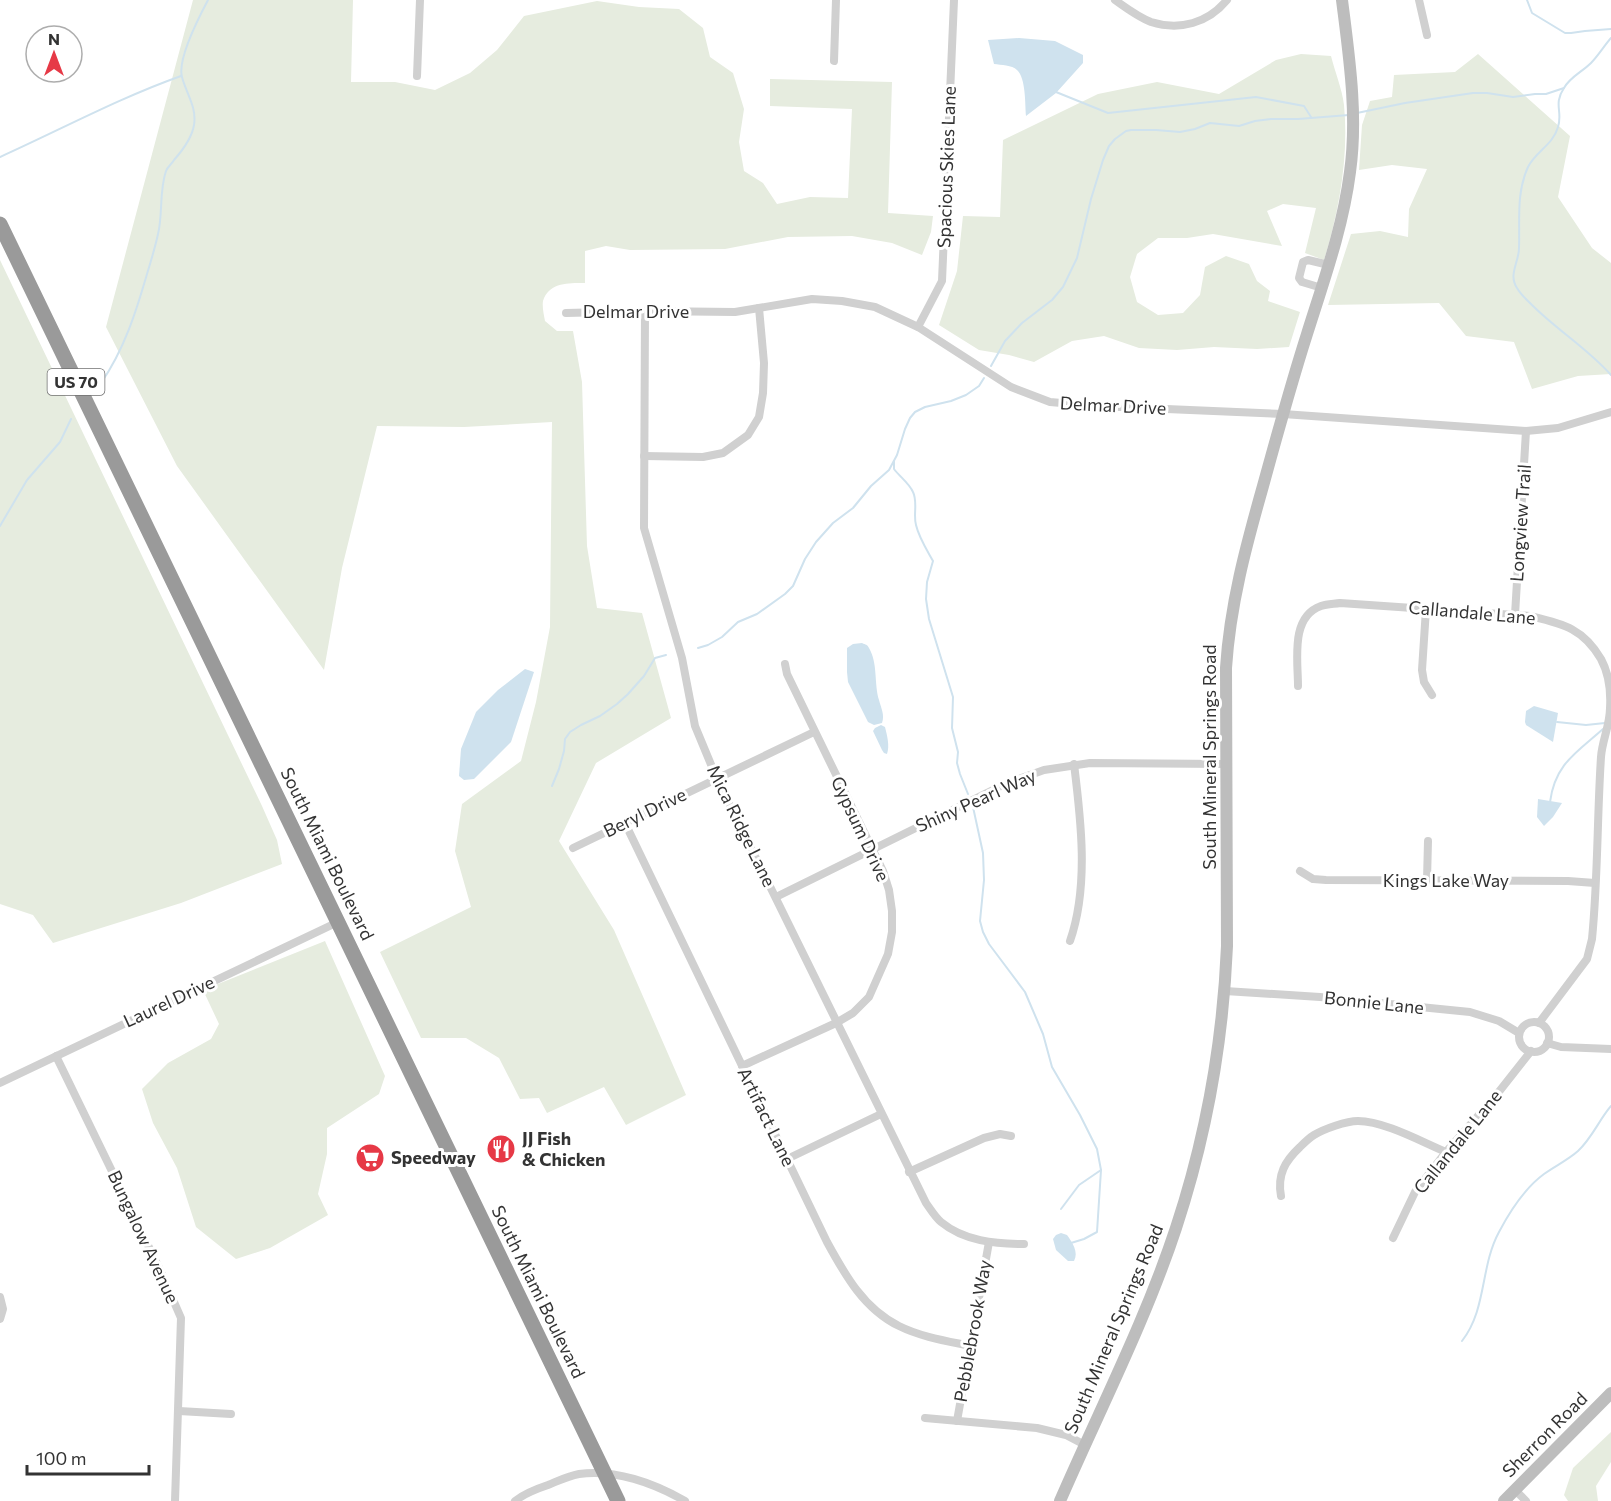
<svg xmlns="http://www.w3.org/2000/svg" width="1611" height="1501" font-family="Commissioner,sans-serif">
<rect width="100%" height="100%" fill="#fff"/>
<!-- green -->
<g fill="#e6ecdf">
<path d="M193 0H353L351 82H395L435 90 470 73 497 50 524 16 597 1 639 7 679 9 703 28 710 57 733 73 744 109 739 142 744 171 763 183 777 204 810 197 848 198 852 109 770 106V79L892 82 888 213 933 216 931 232 922 255 892 243 852 236 788 237 725 249 630 250 606 246 585 251V283C569 283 549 282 543 301 542 307 544 315 545 321L557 331H573L582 382 587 546 597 608 642 613 671 718 596 763 559 841 614 930 686 1095 626 1125 604 1087 547 1113 539 1098 520 1099 499 1058 466 1038H421L380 952 471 907 455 851 462 804 521 761 536 702 550 627 552 422 464 427 377 426 342 568 324 670 177 466 106 327Z"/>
<path d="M1301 54 1331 56C1335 72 1342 89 1344 105 1349 157 1339 211 1324 260L1305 253 1316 208 1283 204 1267 211 1282 246 1213 234 1187 238H1158L1137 254 1130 277 1137 302 1158 315 1183 313 1200 295 1205 267 1226 256 1249 264 1257 281 1270 291 1268 301 1300 312 1289 347 1257 349 1214 347 1177 350 1139 348 1104 336 1072 341 1034 362 1009 355 979 350 939 325 957 271 963 216 1000 217 1003 140 1098 94 1157 82 1219 94 1276 60Z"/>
<path d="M1478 54 1570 136 1558 197 1592 248 1611 263V374L1578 376 1532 389 1514 342 1466 336 1439 303 1328 305 1351 234 1380 231 1408 237 1409 209 1427 169 1392 165 1359 170 1362 125 1370 101 1392 97 1394 75 1455 72Z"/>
<path d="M0 260 262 806 277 840 282 864 181 903 53 943 33 915 0 904Z"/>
<path d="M325 941 385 1076 379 1094 327 1128V1154L318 1194 328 1215 270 1248 236 1259 196 1227 177 1168 153 1123 142 1089 168 1063 211 1039 219 1024 203 990Z"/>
<path d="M1611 1432V1462L1596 1486 1598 1501H1568L1564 1495 1573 1468Z"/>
</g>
<!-- water -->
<g fill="#cfe2ee">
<path d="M1019 38 1055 41 1083 55V63L1056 93 1026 116C1025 104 1026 78 1017 70 1012 65 1001 65 994 64L988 40Z"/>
<path d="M862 643C866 645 867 644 869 648 878 663 874 684 879 700 881 708 885 715 882 723L874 725 868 722 848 682 847 672V648L853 644Z"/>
<path d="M525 669 534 672 511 742 474 779 464 780 459 776 461 749 476 712 498 690Z"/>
<path d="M1534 706 1558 713 1553 742 1526 725 1525 722 1526 711Z"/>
<path d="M881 725 885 727C887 735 890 746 887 754L884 753 882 750 873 731 875 728Z"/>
<path d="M1538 799 1562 803 1553 817 1544 826 1537 817Z"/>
<path d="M1061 1233 1067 1235C1072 1242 1079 1252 1074 1261H1068L1056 1250 1053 1239 1056 1235Z"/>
</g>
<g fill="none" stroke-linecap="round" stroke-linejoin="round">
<!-- stream -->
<g stroke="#cfe2ee" stroke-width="2">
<path d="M1527 0 1532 13 1565 33H1571L1585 31 1611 29"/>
<path d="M1611 38C1604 46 1598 56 1591 63 1582 72 1570 77 1564 88 1553 104 1563 112 1558 127 1553 145 1536 151 1528 167 1516 193 1520 221 1519 248 1519 262 1508 275 1517 288 1521 295 1527 300 1532 305 1557 330 1588 349 1611 375"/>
<path d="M1056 92 1108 113 1256 97 1304 106 1311 117"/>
<path d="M1357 113 1405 103 1473 93H1487L1513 97 1535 94H1546L1564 88"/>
<path d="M0 157C60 130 119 98 181 76"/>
<path d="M991 366 1005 341 1022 323 1052 300 1063 287 1077 258 1091 199 1103 160 1109 146 1115 139 1126 131 1131 130H1156L1180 132 1195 129 1210 123 1239 126 1255 121 1271 119H1298L1349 115"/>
<path d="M101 383C124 350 136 312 147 274 151 261 155 248 158 234 163 214 159 191 166 171 168 166 171 165 174 160 182 151 192 137 194 125 197 107 186 93 182 77 177 59 199 17 208 0"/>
<path d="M894 461V469C900 477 909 483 913 492 918 502 913 515 916 525 919 538 927 550 933 561L927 582 926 599 929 619 953 697 952 728 958 752 957 763 960 774 968 794"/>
<path d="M0 526 27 480 60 442 71 419"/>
<path d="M698 648 708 645 722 637 738 622 757 614 785 594 793 586 805 559 816 542 833 523 853 508 871 486 889 470 897 455 905 429 910 418 915 412 925 407 951 401 966 395 979 386 984 378"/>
<path d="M1557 722 1586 725 1605 723"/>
<path d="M552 786 559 769 564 751 565 739 570 732 581 725 600 716 617 704 628 694 644 676 655 658 666 655"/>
<path d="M1550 802C1555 764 1576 753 1603 729"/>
<path d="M973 807 983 853 984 880 980 921 983 932 989 944 1025 992 1043 1034 1052 1067 1080 1115 1097 1149 1101 1170 1097 1232 1084 1239 1071 1243"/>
<path d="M1061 1209 1079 1185 1101 1170"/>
<path d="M1462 1341C1487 1309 1480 1267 1499 1232 1510 1211 1525 1188 1544 1174 1555 1166 1568 1160 1578 1151 1592 1138 1599 1120 1611 1106"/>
</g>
<!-- street -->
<g stroke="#d0d0d0" stroke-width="8">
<path d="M1115 0C1126 8 1138 17 1151 22 1180 31 1208 23 1227 0"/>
<path d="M1419 0 1427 35"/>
<path d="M834 61 836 0"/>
<path d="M417 76 420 0"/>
<path d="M1322 288 1302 282 1299 278 1303 262 1308 260 1329 265"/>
<path d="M645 311 644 528 682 658 695 726 717 779 926 1203C931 1210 935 1217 941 1222 964 1241 995 1244 1024 1244"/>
<path d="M566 313 645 311 735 312 812 299 842 301 875 307 918 327 1011 387 1050 402 1096 406 1283 414 1526 431 1558 428 1611 412"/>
<path d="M918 327 942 281 954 0"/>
<path d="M644 456 703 457 723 453 748 435 759 417 763 393 764 363 759 308"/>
<path d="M1426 609 1422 670 1424 682 1432 695"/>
<path d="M1515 615 1526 431"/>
<path d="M1298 686C1298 660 1290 617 1321 606 1327 604 1334 604 1340 603L1530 616C1563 624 1583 628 1601 659 1609 674 1611 692 1610 708 1610 725 1602 741 1601 757 1597 818 1598 879 1592 939L1587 959 1539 1023"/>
<path d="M625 823 827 1242C845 1275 864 1309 899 1326 921 1337 947 1341 971 1346"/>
<path d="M573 848 814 732"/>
<path d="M1300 871 1313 879 1326 880 1568 881 1595 883"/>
<path d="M1427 880 1428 841"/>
<path d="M776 897 1005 784 1044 770 1090 763 1226 764"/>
<path d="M1070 941C1089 887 1081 820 1074 764"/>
<path d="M1225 991 1320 997 1470 1012 1499 1021 1519 1033"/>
<circle cx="1534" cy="1037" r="15"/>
<path d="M1547 1043 1561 1047 1611 1049"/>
<path d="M56 1056 160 1270 181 1318 175 1501"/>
<path d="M742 1066 836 1023 853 1013 869 997 888 954 892 932V911L889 890 883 871 787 674 785 664"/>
<path d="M0 1083 338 922"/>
<path d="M787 1159 881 1114"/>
<path d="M909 1172 984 1138 1000 1134 1011 1136"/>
<path d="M1281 1196C1277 1175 1285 1161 1300 1147 1304 1143 1309 1138 1314 1135 1324 1129 1346 1121 1358 1121 1384 1121 1422 1142 1446 1152"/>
<path d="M1393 1238 1415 1192 1446 1152 1494 1098 1531 1051"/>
<path d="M0 1297 3 1309 0 1319"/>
<path d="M179 1411 231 1414"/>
<path d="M925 1418 1037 1428 1066 1435 1085 1445"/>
<path d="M957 1421 989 1242"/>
<path d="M1515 1490 1526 1501"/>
<path d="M515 1501C525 1493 536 1489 548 1485 558 1481 568 1476 579 1474 615 1469 654 1483 685 1501"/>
</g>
<!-- secondary -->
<g stroke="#bdbdbd" stroke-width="12">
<path d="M1060 1501C1099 1411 1145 1322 1176 1228 1206 1137 1223 1041 1227 946L1226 668C1230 605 1246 546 1263 486 1277 435 1291 384 1307 334 1324 280 1343 227 1350 172 1358 115 1349 56 1342 0"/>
<path d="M1504 1501 1611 1393"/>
</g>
<!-- highway -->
<path stroke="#9a9a9a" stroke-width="15" d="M0 224 618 1501"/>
</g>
<!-- icons -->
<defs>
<g id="restaurant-disc" transform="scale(1.5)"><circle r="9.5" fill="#e63946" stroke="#fff"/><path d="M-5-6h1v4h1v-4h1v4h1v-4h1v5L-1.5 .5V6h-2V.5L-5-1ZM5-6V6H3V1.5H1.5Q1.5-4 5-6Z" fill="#fff"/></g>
<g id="supermarket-disc" transform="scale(1.5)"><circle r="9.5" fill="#e63946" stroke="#fff"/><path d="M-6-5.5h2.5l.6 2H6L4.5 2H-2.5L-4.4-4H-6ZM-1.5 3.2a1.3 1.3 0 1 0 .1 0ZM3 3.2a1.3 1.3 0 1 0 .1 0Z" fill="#fff"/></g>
</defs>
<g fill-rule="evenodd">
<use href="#restaurant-disc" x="501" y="1149"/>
<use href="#supermarket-disc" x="370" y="1158"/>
</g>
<g text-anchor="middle" stroke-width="6" stroke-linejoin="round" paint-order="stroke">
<!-- shield labels -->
<rect fill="#fff" stroke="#707070" stroke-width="1.5" x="47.5" y="369" width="57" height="26" rx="4.5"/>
<g font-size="16" font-weight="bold" fill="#333">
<text x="76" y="388">US 70</text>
</g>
<!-- street labels -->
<g font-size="18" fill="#333" stroke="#fff">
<text transform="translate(947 167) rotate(-88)" y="6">Spacious Skies Lane</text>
<text x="636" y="318">Delmar Drive</text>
<text transform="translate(1113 406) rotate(3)" y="6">Delmar Drive</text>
<text transform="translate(1521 523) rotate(-86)" y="6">Longview Trail</text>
<text transform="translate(1472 613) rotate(5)" y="6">Callandale Lane</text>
<text transform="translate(1210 757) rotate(-90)" y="6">South Mineral Springs Road</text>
<text transform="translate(976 801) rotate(-24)" y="6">Shiny Pearl Way</text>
<text transform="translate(645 813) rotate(-26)" y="6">Beryl Drive</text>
<text transform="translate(741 826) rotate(64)" y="6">Mica Ridge Lane</text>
<text transform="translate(860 829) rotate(65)" y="6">Gypsum Drive</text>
<text transform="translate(327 854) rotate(64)" y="6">South Miami Boulevard</text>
<text x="1446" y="887">Kings Lake Way</text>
<text transform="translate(169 1002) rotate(-25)" y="6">Laurel Drive</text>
<text transform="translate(1374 1003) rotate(6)" y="6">Bonnie Lane</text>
<text transform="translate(766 1117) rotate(64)" y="6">Artifact Lane</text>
<text transform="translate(1458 1142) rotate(-51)" y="6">Callandale Lane</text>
<text transform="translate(143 1237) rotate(65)" y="6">Bungalow Avenue</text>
<text transform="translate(538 1292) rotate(64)" y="6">South Miami Boulevard</text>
<text transform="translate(1114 1329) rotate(-67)" y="6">South Mineral Springs Road</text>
<text transform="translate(973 1331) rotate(-80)" y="6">Pebblebrook Way</text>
<text transform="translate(1545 1435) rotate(-45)" y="6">Sherron Road</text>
</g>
<!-- poi labels -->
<g font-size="18" font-weight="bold" fill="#333" stroke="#fff" text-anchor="start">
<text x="522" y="1145">JJ Fish<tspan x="522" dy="21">&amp; Chicken</tspan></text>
<text x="391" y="1164">Speedway</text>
</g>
</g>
<!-- north arrow -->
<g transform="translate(54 54)"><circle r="28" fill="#ffffff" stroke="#adadad" stroke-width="1.5"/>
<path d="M0-4.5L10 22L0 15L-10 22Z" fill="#e63946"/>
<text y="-9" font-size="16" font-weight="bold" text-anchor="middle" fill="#333333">N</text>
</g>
<!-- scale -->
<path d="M27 1465v9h122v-9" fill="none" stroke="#333333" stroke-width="3"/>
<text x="36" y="1465" font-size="18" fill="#333333" stroke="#ffffff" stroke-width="4.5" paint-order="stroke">100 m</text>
</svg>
